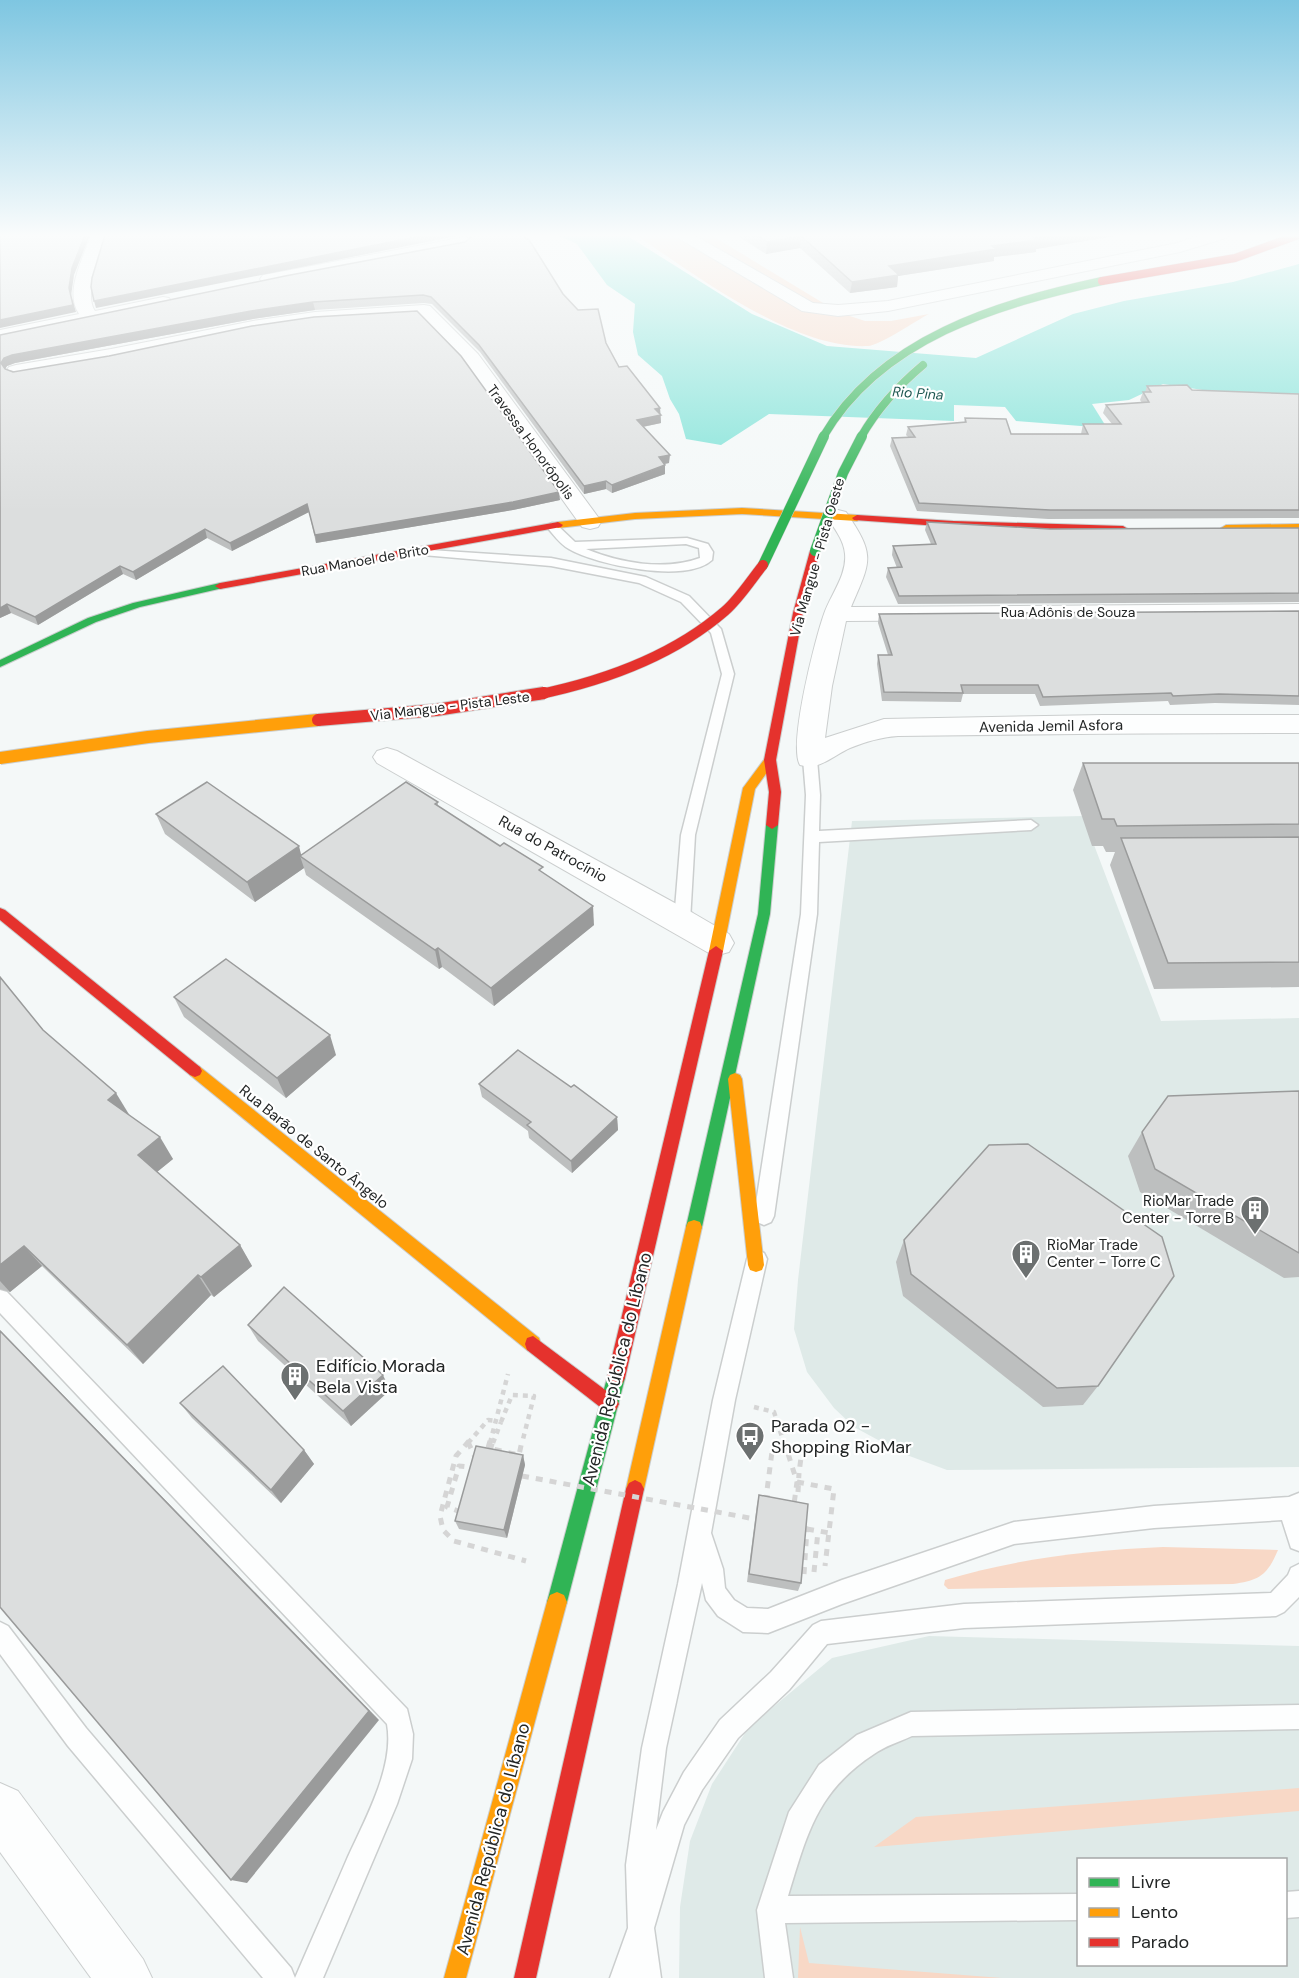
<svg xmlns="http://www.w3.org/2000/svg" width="1299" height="1978" font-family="'DM Sans',sans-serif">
<rect width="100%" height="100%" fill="#f4f8f8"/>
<!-- built -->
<g fill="#dfeae8" fill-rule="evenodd">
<path d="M1083 816 1161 1021 1299 1018V1467L947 1470 904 1454 854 1427 834 1408 807 1372 794 1329 798 1280 852 821Z"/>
<path d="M929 1636 1299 1646V1978H679L680 1907 690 1841 712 1784 749 1727 832 1658ZM1078 1860H1286V1964H1078Z"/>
</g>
<!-- green -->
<g fill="#f8d8c6">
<path d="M636 235H711L838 312 865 321H891L929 314C917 320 879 346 868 346 795 350 695 275 636 235Z"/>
<path d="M1163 1547 1278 1550C1267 1576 1259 1580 1233 1584L948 1589 944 1585 945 1580C1015 1559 1090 1550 1163 1547Z"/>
<path d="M1299 1788V1811L874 1847 916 1817Z"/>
<path d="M800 1927 809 1963 1002 1978H798Z"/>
</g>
<!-- water -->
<path fill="#7fe2d7" d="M557 235H626L752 314 827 346 976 358 1073 314 1124 301 1233 282 1299 264V398L1216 392 1163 384 1129 400 1092 404 1107 428 1016 421 1005 407 954 405V421L769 414 721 445 686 439 679 414 670 399 662 376 638 355 633 332 635 304 607 285 577 244Z"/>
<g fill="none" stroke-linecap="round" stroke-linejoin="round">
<!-- lane casing -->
<g stroke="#cbcece" stroke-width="3">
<g id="lane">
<path d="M552 523 556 524 575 542 687 538 708 544 713 552 712 560C687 584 596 565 569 549 560 544 553 534 546 526ZM686 544 699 548 700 558C665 571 620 563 586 549Z"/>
<path d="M415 549 551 558 646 577 689 596 721 629 734 674 695 835 690 921 688 925H676L674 921 681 835 722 674 711 633 681 602 639 583 551 566 411 554V550Z"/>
<path d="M810 754 817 759 820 795 819 831 1031 820 1038 825 1031 830 819 842 817 914 774 1216 771 1222 764 1225 757 1222 754 1216 801 914 806 795 803 759Z"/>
<path d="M757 1250 764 1253 767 1259 735 1400 711 1533 723 1569 725 1588 734 1600 747 1608 768 1609 842 1580 1014 1522 1154 1506 1289 1497 1299 1493V1551L1291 1548 1282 1520 1154 1528 1014 1544 842 1604 768 1633 743 1632 718 1616 706 1600 702 1583 666 1748 656 1830 663 1812 684 1772 720 1720 771 1672 813 1625 821 1621 964 1604 1271 1593 1288 1575 1291 1568 1299 1564V1597L1284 1612 1276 1616 964 1628 827 1644 789 1690 738 1738 702 1790 684 1825 654 1928 661 1978H610L628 1928 626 1865 642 1748 678 1584 713 1400 747 1259 750 1253Z"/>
<path d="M0 1290 7 1292 407 1709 413 1734 412 1759 397 1804 323 1978H295C312 1938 330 1899 347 1859 364 1821 395 1767 387 1724L0 1313Z"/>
<path d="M0 1622 8 1626 86 1728 291 1968 295 1978H263L68 1746 0 1654Z"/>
<path d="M1299 1705V1729L912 1736C899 1742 885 1746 874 1754 816 1792 807 1835 788 1896L1078 1894V1920L785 1923 793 1978H765L757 1910 789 1812 819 1765 857 1735 911 1712Z"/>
<path d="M1299 1891V1917L1286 1918V1892Z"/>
</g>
</g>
<!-- street casing -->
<g stroke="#cbcece" stroke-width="2">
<g id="street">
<path d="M91 235H107C101 255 83 294 95 311L163 297 169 298 172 302 169 306 0 342V330L79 314C64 292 83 259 91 235Z"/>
<path d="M673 235H694L813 303 838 305 888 301 1177 243 1201 235H1228L1226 238 1180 252 888 311 838 316 802 311Z"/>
<path d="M465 237 471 239 473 242 471 245 269 284 263 283 260 279 263 275 269 274Z"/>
<path d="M424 305 430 306 478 354 598 517 601 522 598 527 590 529 582 527 464 362 419 316 315 322 253 331 111 361 16 377 9 375 6 371 9 367 16 365 111 349 253 321 315 312Z"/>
<path d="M838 510 846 512C876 556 871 560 851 607L1299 604V618L846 621 832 686 825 738 884 719 1103 715H1299V733C1165 733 1032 734 898 736 881 737 865 742 850 748 832 756 819 771 800 765 788 746 815 639 824 614 831 594 847 575 845 554 844 540 834 528 827 517L830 512Z"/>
<path d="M387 748 397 751 693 913 729 934 734 943 729 952 718 955 707 952 377 763 373 757 377 751Z"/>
<path d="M0 1783 18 1791 143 1959 152 1978H91L0 1852Z"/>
</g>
</g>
<!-- fast casing -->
<g stroke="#cbcece" stroke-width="2">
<g id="fast">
<path d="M220 583 225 586 223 588 140 607 96 622 0 667V660L88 618 133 603Z"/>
<path d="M772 821 778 825 770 914 702 1227 700 1232 694 1234 688 1232 686 1227 758 914 766 825Z"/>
<path d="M616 1370 622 1372 625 1378 567 1602 564 1609 557 1612 550 1609 547 1602 607 1378 610 1372Z"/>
</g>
</g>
<!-- slow casing -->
<g stroke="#cbcece" stroke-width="2">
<g id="slow">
<path d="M742 508 857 515 862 518 857 521 742 514 635 519 558 528 553 525 558 522 635 513Z"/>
<path d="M1299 524V530L1226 531 1221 528 1226 525Z"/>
<path d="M770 756 776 760 755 789 723 951 716 956 709 951 743 788 766 757Z"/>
<path d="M195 1065 200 1067 539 1338 541 1344 539 1350 533 1352 527 1350 190 1075 188 1071 190 1067Z"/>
<path d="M735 1073 740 1075 742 1079 764 1265 762 1270 756 1272 750 1270 748 1265 728 1079 730 1075Z"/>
<path d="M694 1220 700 1222 702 1227 644 1489 641 1495 635 1498 629 1495 626 1489 686 1227 688 1222Z"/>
<path d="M557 1592 564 1595 567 1602 466 1978H444L547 1602 550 1595Z"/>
</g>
</g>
<!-- jam casing -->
<g stroke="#cbcece" stroke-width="2">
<g id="jam">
<path d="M857 515 953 521 1123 526 1128 529 1123 532 953 527 854 520 852 518Z"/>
<path d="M558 522 563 525 561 527 220 589 215 586 220 583Z"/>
<path d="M815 548 820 551 803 613 776 760 781 792 778 825 772 829 766 825 769 792 764 760 793 613 810 551Z"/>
<path d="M0 908 5 910 200 1067 202 1071 200 1075 195 1077 190 1075 0 920Z"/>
<path d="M716 946 723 951 625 1378 622 1384 616 1386 610 1384 607 1378 709 951Z"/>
<path d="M533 1336 616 1398 619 1404 616 1410 610 1413 604 1410 527 1350 525 1344 527 1338Z"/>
<path d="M635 1480 641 1483 644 1489 536 1978H514L626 1489 629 1483Z"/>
</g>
</g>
<!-- path-far1 -->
<g stroke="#d5d5d5" stroke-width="4.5" stroke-dasharray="5 5" stroke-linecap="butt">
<path d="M754 1407 774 1412 784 1443"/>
<path d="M501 1422 512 1395 534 1396 522 1443"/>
<path d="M468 1443 488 1420 497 1421"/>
<path d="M490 1443 508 1374"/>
</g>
<!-- path -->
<g stroke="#d5d5d5" stroke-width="5" stroke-dasharray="7 7" stroke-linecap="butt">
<path d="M469 1441 456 1456 440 1516 443 1530 454 1541 526 1561"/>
<path d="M490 1441 488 1448 519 1455 522 1441"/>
<path d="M784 1441 797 1482 794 1504 792 1503"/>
<path d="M468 1442 475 1457"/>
<path d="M797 1482 834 1489 825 1566"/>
<path d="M770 1498H766L773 1444 802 1450 799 1473"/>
<path d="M461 1512 447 1507 459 1466 468 1467"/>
<path d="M807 1529 830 1533"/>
<path d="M814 1572 818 1531"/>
<path d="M804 1574 807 1529 805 1528"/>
</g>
<!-- lane -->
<use href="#lane" fill="#fdfefe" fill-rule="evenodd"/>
<!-- street -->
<use href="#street" fill="#fdfefe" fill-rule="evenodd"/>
<!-- fast -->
<use href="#fast" fill="#30b455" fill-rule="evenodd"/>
<!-- slow -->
<use href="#slow" fill="#ff9f0a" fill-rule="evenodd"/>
<!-- jam -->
<use href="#jam" fill="#e5322d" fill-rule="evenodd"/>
<!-- fast-bridge-far1 casing -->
<g stroke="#cbcece" stroke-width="9" stroke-linecap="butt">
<g id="fast-bridge-far1">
<path d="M823 437C881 338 997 304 1102 281"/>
<path d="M861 437C877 409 898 386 923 365"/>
</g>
</g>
<!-- fast-bridge casing -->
<g stroke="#cbcece" stroke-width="11" stroke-linecap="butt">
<g id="fast-bridge">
<path d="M815 551 843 473 862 436"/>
<path d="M763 565 824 436"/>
</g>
</g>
<!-- slow-bridge casing -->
<g stroke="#cbcece" stroke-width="14" stroke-linecap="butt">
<path id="slow-bridge" d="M0 758 148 737 318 720"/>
</g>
<!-- jam-bridge-far2 casing -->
<g stroke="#cbcece" stroke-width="9" stroke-linecap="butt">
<path id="jam-bridge-far2" d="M1102 281 1235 258 1298 235"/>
</g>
<!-- jam-bridge-far1 casing -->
<g stroke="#cbcece" stroke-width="11" stroke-linecap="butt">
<path id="jam-bridge-far1" d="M536 695C604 681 672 657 725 611 739 599 751 580 763 565"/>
</g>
<!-- jam-bridge casing -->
<g stroke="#cbcece" stroke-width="14" stroke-linecap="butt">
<path id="jam-bridge" d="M318 720 436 710 544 693"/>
</g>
<!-- path-bridge-far1 -->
<path stroke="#d5d5d5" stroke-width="4.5" stroke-dasharray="5 5" stroke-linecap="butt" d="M493 1443 501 1422"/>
<!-- path-bridge -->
<g stroke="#d5d5d5" stroke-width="5" stroke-dasharray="7 7" stroke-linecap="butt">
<path d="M490 1450 493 1441"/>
<path d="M522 1476 755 1519"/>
<path d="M798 1492 799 1473"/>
</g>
<!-- fast-bridge-far1 -->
<use href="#fast-bridge-far1" stroke="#30b455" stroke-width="8"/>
<!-- fast-bridge -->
<use href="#fast-bridge" stroke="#30b455" stroke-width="10"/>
<!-- slow-bridge -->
<use href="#slow-bridge" stroke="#ff9f0a" stroke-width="12"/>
<!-- jam-bridge-far2 -->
<use href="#jam-bridge-far2" stroke="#e5322d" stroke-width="8"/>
<!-- jam-bridge-far1 -->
<use href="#jam-bridge-far1" stroke="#e5322d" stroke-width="10"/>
<!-- jam-bridge -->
<use href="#jam-bridge" stroke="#e5322d" stroke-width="12"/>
</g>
<!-- wall -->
<g fill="#bdbfbf">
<path d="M466 235H523L563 294 606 343 619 367 660 408 661 423 643 427 669 463 664 464 665 474 612 493 606 489 584 494 480 352 432 304 424 303 315 310 253 319 15 363 7 366 5 369 560 500 513 510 316 543 309 512 232 551 207 538 136 580 123 574 38 625 11 613 0 618V335L465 242 470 238Z"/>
<path d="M736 235H1121L1036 249V252L994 257V261L898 276 897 287 850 293 800 248 766 254Z"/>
<path d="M1147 386 1192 390 1299 394V518L1048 519 917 511 890 446 892 438 908 437 906 435 908 427 964 423 965 418 1011 434H1081L1083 424H1112L1103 413 1106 405 1142 403 1140 400 1143 392H1145Z"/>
<path d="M927 522 1050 529 1299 528V602L898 604 886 577 888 568H897L892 555 893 546 931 544 925 530Z"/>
<path d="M1299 611V705L1215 703 1170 705 1168 701 1040 706 1035 694H963L961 702 882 701 877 664 878 655H888L878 623 879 614Z"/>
<path d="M1083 763H1299V987L1154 989 1110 865 1115 852H1106L1103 846H1092L1073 790Z"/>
<path d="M438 802V806L500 846 594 925 494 1006 442 967 439 969 306 875 304 868 255 902 165 834 156 814 302 855Z"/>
<path d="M0 977 43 1030 173 1159 157 1172 240 1245 252 1266 214 1297 211 1295 143 1364 42 1266 10 1292 0 1289Z"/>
<path d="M174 997 336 1055 286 1098 184 1017Z"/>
<path d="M479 1084 571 1087 617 1117 618 1130 572 1173 529 1138 528 1131 482 1097Z"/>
<path d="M1299 1091V1277L1284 1278 1140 1192 1128 1156 1142 1132Z"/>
<path d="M904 1240 1098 1386 1083 1405 1043 1407 903 1296 896 1262Z"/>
<path d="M248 1325 390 1390 351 1426 258 1341Z"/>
<path d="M180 1403 304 1450 314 1464 281 1503 192 1418Z"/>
<path d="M523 1455 525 1465 507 1538 459 1529 455 1521Z"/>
<path d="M759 1495 801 1583 798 1591 747 1582 757 1504Z"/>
</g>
<!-- shaded-wall -->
<g fill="#9a9b9b">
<path d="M85 235H90L74 275 71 296 76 312 0 328V320L69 288 72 268Z"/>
<path d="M426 235H462L96 308 94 301Z"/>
<path d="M1052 235H1121L1036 249V252L994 257V261L898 276 897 287 850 293 852 282 889 266Z"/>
<path d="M801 236 800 248 766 254 767 242Z"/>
<path d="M313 302 315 310 253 319 15 363 7 366 4 371 1 363 4 358 12 355 251 311Z"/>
<path d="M660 408 661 423 637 428V420L655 409Z"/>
<path d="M670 455 669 463 659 465V457Z"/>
<path d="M665 465V474L612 493V485Z"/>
<path d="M606 481V489L584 494V486Z"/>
<path d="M559 492 560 500 513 510 316 543 315 535Z"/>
<path d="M307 504 309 512 232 551 230 543Z"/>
<path d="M205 529 207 538 136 580 133 572Z"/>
<path d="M120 566 123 574 38 625 35 617Z"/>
<path d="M7 604 11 613 0 618V608Z"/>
<path d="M299 846 302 858 300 856 304 868 255 902 247 882Z"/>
<path d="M593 906 594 925 494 1006 491 988Z"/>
<path d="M438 948 442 967 439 969 435 950Z"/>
<path d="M330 1035 336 1055 286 1098 277 1078Z"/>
<path d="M116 1093 130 1116 108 1100Z"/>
<path d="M617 1117 618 1130 572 1173 571 1161Z"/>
<path d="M160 1137 173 1159 152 1176 138 1155Z"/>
<path d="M240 1245 252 1266 214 1297 201 1277Z"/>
<path d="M24 1246 42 1266 10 1292 0 1281V1265Z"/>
<path d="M198 1275 211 1295 143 1364 127 1345Z"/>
<path d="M0 1330 379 1720 247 1883 231 1880Z"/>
<path d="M383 1375 390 1390 351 1426 343 1411Z"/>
<path d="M304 1450 314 1464 281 1503 271 1490Z"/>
<path d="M523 1455 525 1465 507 1538 504 1530Z"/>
</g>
<!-- building -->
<g fill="#dcdede" stroke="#9a9b9b" stroke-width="1.5">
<path d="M0 235H85L72 268 69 288 73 305 0 320Z"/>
<path d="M105 235H426L94 301 91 287 92 278Z"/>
<path d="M473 235H523L526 239 528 238 563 294 578 310 598 309 606 343 619 367 627 366 660 408 655 409 661 415 637 420 670 455 659 457 665 465 612 485 606 481 584 486 479 345 431 297 423 295 313 302 251 311 12 355 4 358 1 363 5 369 13 372 109 356 252 326 314 317 417 311 461 356 559 492 513 502 315 535 307 504 230 543 205 529 133 572 120 566 35 617 7 604 0 608V335L285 276 465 242Z"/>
<path d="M756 235H1052L1035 238 1038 240 992 246 996 249 889 266 899 275 852 282 801 236 767 242Z"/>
<path d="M1187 385 1192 390 1299 394V510H1050L919 503 892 438 915 437 908 427 966 422 965 418 1006 419 1011 434H1088L1083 424H1121L1106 405 1149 402 1143 392H1151L1147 386Z"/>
<path d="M927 522 1050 529 1299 528V593L899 596 888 568 902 567 893 546 936 544Z"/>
<path d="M1299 611V696L1219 694 1173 696 1171 693 1043 697 1038 685H961L963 693 884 692 878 655H892L879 614Z"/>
<path d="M1083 763H1299V824L1117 826 1114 819H1102Z"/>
<path d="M207 782 299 846 247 882 156 814Z"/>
<path d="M406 782 438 802 435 804 500 846 504 843 543 867 539 870 593 906 491 988 438 948 435 950 300 856Z"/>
<path d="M1299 837V962L1168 963 1121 838Z"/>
<path d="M226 959 330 1035 277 1078 174 997Z"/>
<path d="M0 977 43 1030 116 1093 108 1100 160 1137 138 1155 240 1245 201 1277 198 1275 127 1345 24 1246 0 1265Z"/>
<path d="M518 1050 571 1087 574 1085 617 1117 571 1161 527 1125 531 1122 479 1084Z"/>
<path d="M1299 1091V1253L1155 1169 1142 1132 1168 1096Z"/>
<path d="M1028 1144 1162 1237 1174 1276 1098 1386 1057 1388 911 1274 904 1240 989 1145Z"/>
<path d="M284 1287 383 1375 343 1411 248 1325Z"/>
<path d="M0 1331 369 1711 231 1880 0 1607Z"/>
<path d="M223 1366 304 1450 271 1490 180 1403Z"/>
<path d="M476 1446 523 1455 504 1530 455 1521Z"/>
<path d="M759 1495 808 1504 801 1583 749 1574Z"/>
</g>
<!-- sky -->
<linearGradient id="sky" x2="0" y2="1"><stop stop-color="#7ec6e1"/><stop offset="0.46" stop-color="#fafcfc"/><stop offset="1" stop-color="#fafcfc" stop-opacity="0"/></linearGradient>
<rect width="1299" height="512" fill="url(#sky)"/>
<!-- icons -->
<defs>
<g id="building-pin" transform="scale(1.5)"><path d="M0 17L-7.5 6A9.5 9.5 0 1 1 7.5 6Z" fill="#6c7070" stroke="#fff"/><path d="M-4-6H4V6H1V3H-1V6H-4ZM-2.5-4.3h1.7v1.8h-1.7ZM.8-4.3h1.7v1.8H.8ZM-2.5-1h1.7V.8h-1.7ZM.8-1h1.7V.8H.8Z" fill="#fff"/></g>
<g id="bus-pin" transform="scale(1.5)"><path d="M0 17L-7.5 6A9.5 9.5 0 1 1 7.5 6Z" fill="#6c7070" stroke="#fff"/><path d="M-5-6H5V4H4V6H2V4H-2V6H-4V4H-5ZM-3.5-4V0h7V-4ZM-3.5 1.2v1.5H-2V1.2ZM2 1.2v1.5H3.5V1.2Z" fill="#fff"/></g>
</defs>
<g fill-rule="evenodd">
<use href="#building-pin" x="1255" y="1210"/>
<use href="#building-pin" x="1026" y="1254"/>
<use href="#building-pin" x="295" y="1376"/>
<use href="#bus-pin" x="750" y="1436"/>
</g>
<g text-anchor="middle" stroke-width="4.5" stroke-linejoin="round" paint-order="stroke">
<!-- far-water labels -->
<g font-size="14" font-style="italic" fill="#1f5852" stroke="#fff">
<text transform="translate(918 393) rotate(4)" y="5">Rio Pina</text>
</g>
<!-- far-street labels -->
<g font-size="14" fill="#232626" stroke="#fff">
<text transform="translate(531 442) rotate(54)" y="5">Travessa Honorópolis</text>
<text transform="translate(817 557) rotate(-74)" y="5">Via Mangue - Pista Oeste</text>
<text transform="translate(365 560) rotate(-10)" y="5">Rua Manoel de Brito</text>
<text x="1068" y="617">Rua Adônis de Souza</text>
<text transform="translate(450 706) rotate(-7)" y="5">Via Mangue - Pista Leste</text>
</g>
<!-- street labels -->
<g font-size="15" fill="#232626" stroke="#fff">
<text transform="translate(1051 726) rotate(-1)" y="5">Avenida Jemil Asfora</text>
<text transform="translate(553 849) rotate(29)" y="5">Rua do Patrocínio</text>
<text transform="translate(314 1147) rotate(39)" y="5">Rua Barão de Santo Ângelo</text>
</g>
<!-- poi labels -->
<g font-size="15" fill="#232626" stroke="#fff" text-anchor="end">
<text x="1234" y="1206">RioMar Trade<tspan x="1234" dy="17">Center - Torre B</tspan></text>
<text x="1047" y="1250" text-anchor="start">RioMar Trade<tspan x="1047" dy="17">Center - Torre C</tspan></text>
</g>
<!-- near-poi labels -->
<g font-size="18" fill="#232626" stroke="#fff" text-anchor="start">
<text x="316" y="1372">Edifício Morada<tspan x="316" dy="21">Bela Vista</tspan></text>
<text x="771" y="1432">Parada 02 -<tspan x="771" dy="21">Shopping RioMar</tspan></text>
</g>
<!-- near-street labels -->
<g font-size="18" fill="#232626" stroke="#fff">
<text transform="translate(617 1369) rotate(-76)" y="6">Avenida República do Líbano</text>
<text transform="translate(493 1839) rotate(-75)" y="6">Avenida República do Líbano</text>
</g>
</g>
<!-- legend -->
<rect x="1077" y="1858" width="210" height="108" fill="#ffffff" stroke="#a7a8a8" stroke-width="1.5"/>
<rect x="1089" y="1878" width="30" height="9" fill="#30b455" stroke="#a7a8a8" stroke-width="1.5"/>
<text x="1131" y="1888" font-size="18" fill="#232626">Livre</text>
<rect x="1089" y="1908" width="30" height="9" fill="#ff9f0a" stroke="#a7a8a8" stroke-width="1.5"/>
<text x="1131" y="1918" font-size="18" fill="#232626">Lento</text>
<rect x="1089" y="1938" width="30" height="9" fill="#e5322d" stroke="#a7a8a8" stroke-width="1.5"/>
<text x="1131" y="1948" font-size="18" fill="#232626">Parado</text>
</svg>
